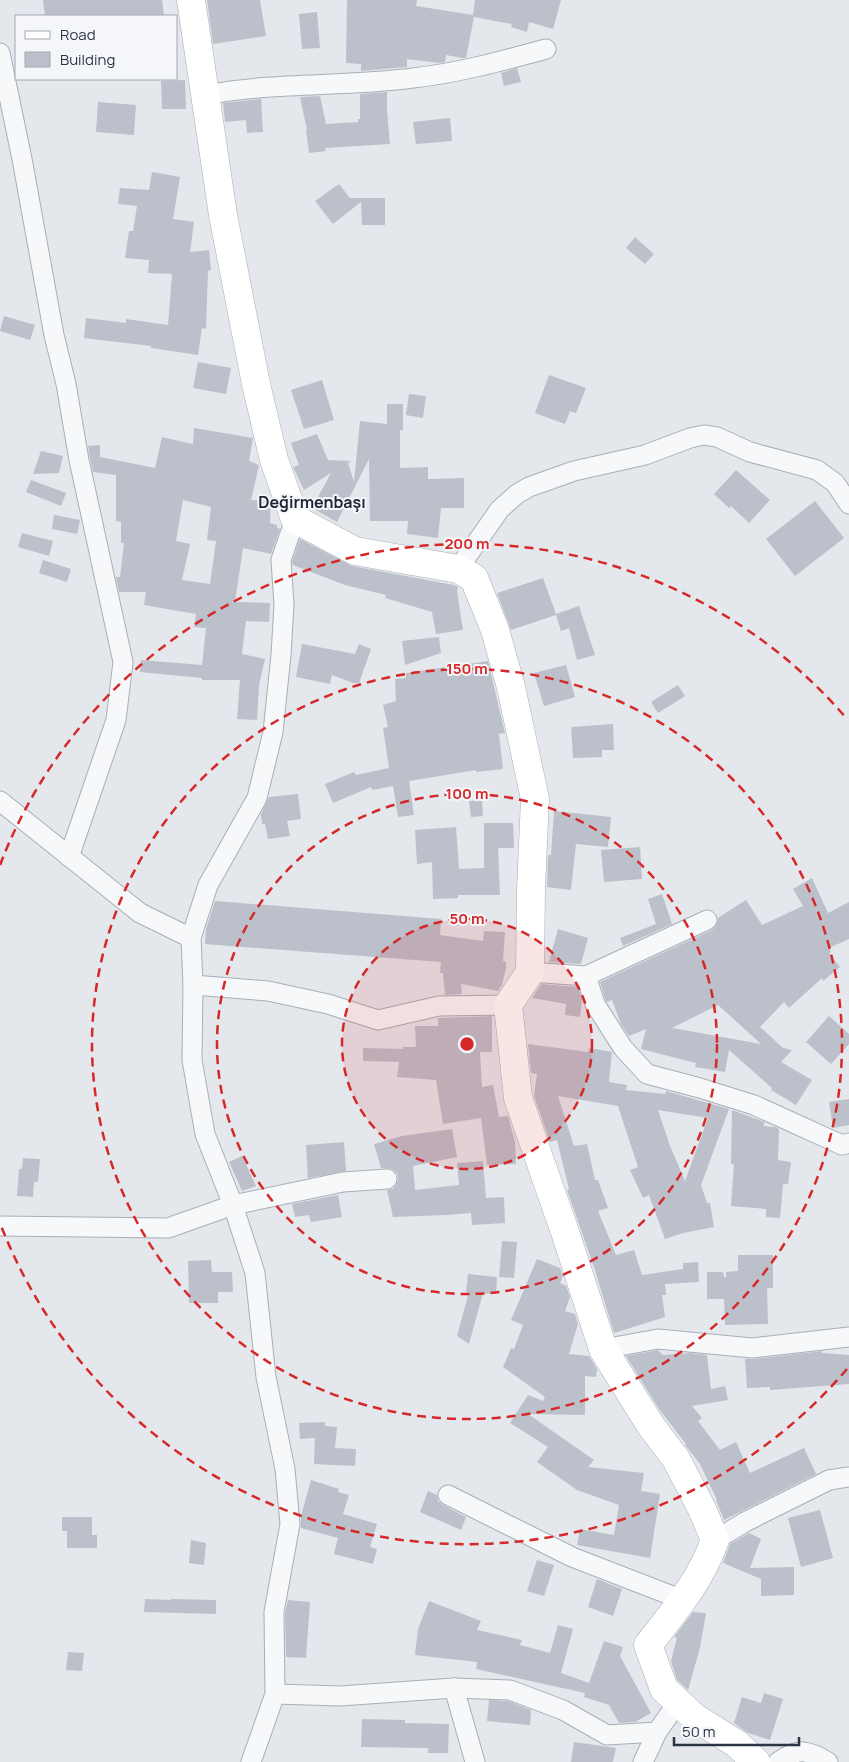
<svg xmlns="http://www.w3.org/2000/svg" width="849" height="1762" font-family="Manrope,sans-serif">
<rect width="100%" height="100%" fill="#e4e7ec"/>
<!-- building -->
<g fill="#bbc0ca" fill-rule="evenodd">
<path d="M43 0H162L164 16H45Z"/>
<path d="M207 0H260L266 36 213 44Z"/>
<path d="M347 0H417L416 6 473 15 475 0H561L553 29 529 22 527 32 511 27 512 24 474 17 466 58H462L446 55 445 62 439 63 407 59V67L361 71V64L346 63Z"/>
<path d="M317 12 320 48 302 49 299 14Z"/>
<path d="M517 68 521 82 504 86 501 73Z"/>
<path d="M185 80 186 109H162L161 81Z"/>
<path d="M387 92V110L390 144 325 148 326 151 309 153 306 130H307L300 97 320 96 326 124 358 122V119H360V94Z"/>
<path d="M261 99 263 132 247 133 246 120 225 122 223 103Z"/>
<path d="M98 102 136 105 134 135 96 132Z"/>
<path d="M450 118 452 141 416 144 413 122Z"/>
<path d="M152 172 180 177 173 219 194 222 190 252 209 250 211 270 208 271 206 329 202 328 198 355 151 348V346L84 338 86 318 126 323V319L168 325 172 274 148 273 149 260 125 258 129 231H133L137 206 118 204 120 188 149 190Z"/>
<path d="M339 184 350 198H385V225H362L361 202 333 224 315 201Z"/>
<path d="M635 237 654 254 645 264 626 248Z"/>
<path d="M4 316 35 325 30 340 0 331Z"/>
<path d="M198 362 231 368 226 394 193 388Z"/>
<path d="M549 375 586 388 576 413 570 411 565 424 535 413Z"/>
<path d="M322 380 334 420 304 429 291 390Z"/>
<path d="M409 394 426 396 423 418 406 415Z"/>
<path d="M387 404H403V430H400V468L428 467V479L464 478V508H441L438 538 407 534 408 521H370L369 459 337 522 312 508 331 473 304 490 293 467 299 465 291 443 317 434 328 460 351 461 348 463 354 482 360 421 387 424Z"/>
<path d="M194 428 253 438 249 461 259 465 251 500 271 501 270 523 277 525V528L280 529 271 554 243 548 235 602 270 603 269 622 246 621 242 654 265 659 259 685 257 720 237 719 240 680H202V678L140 672 141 660 202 665 206 628 194 627 196 614 144 605 146 592H119L116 577H120L124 543H121V522L116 521V475L93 472 90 458 88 446 100 445V457L155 468 162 437 193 444ZM183 500 211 507 207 540 216 541 210 584 182 580 190 544 176 541Z"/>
<path d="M41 451 63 456 59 473 33 474Z"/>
<path d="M736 470 770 500 749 523 731 506 729 508 714 494Z"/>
<path d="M31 480 66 493 61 506 26 492Z"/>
<path d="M815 501 844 538 795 576 766 539Z"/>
<path d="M54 515 80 520 77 534 52 529Z"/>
<path d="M22 533 53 541 49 556 18 547Z"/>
<path d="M300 539 352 566 454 585 458 587 457 591 463 630 436 634 432 612 385 598 386 595 345 585 293 565 292 562Z"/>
<path d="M43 560 71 569 67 582 39 573Z"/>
<path d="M543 578 556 614 579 606 595 655 577 660 569 628 561 631 556 615 511 630 497 593Z"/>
<path d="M439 637 441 653 405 665 402 641Z"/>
<path d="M302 644 355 654 359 644 371 649 359 683H353L332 675 330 684 296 677Z"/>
<path d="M488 661 505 733 499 734 503 769 476 772V770L409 781 414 815 398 817 393 786 372 790 371 787 333 803 325 784 354 772 356 775 389 768 383 728 388 727 383 705 396 701 395 679 406 678V673Z"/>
<path d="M566 665 575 697 544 706 534 673Z"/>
<path d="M678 685 685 696 658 713 651 702Z"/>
<path d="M613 724 614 750H602V757L573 758 571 727Z"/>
<path d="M298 794 301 819 287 821 290 836 268 839 265 824H262L261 814 269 797Z"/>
<path d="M482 800 483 816 471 817 469 801Z"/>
<path d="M554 811 611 817 608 847 576 844 571 890 547 887 548 855H551Z"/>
<path d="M484 823H513L514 848H498L500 895H458V898L433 899 432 862 417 864 415 830 456 827 459 869 484 868Z"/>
<path d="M640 847 642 879 604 882 601 850Z"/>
<path d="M812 878 828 913 849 902V939L829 948 831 952 829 953 840 967 823 981 822 978 789 1008 784 1002 760 1027 783 1048 792 1050 781 1062 812 1080 796 1105 771 1090 772 1088 729 1050 725 1072 695 1067 696 1063 641 1049 646 1029 629 1036 621 1024 612 1000 607 1002 605 999 600 982 712 930 716 926 718 918 746 900 762 925 803 906 793 889ZM718 1005 749 1033 761 1044 672 1028Z"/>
<path d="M662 894 672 924 623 946 620 938 656 924 648 899Z"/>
<path d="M215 901 441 919 440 935 483 941 484 931 505 932 503 961 506 962V968L502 985 498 991 461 984 462 994 445 995 443 973H440L441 962 205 944 206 929Z"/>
<path d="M558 929 588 938 581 964 549 962Z"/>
<path d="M541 984 578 987 582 1000 580 1017 565 1015 566 1004 532 998Z"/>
<path d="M492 1016V1052H480L482 1087 493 1085 499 1117 508 1116 515 1142 516 1164 487 1165 481 1118 443 1124 436 1080 397 1077 399 1062 363 1061V1048L403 1049V1047H416L415 1026H438V1018Z"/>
<path d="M829 1016 849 1034V1044L831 1064 806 1042Z"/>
<path d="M528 1044 588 1052 589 1048 612 1052 609 1082 627 1085 626 1090 665 1094 666 1091 729 1109 701 1185 707 1203H710L714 1227 683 1233 665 1239 649 1195 643 1198 630 1170 638 1167 618 1106 558 1096 574 1146 587 1144 595 1180H598L608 1208 598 1211 616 1255 634 1250 642 1275 683 1269V1263L698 1262 699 1282 665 1284 666 1295H662L665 1317 614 1333 594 1267 567 1190 569 1189 557 1140 550 1142 534 1096 537 1074 531 1073ZM658 1110 708 1118 685 1181 670 1146Z"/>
<path d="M849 1099V1125L833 1128 829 1102Z"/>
<path d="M732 1110 765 1122 763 1126 775 1127 779 1129 778 1160 791 1162 788 1184H783L780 1218 766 1217V1209L731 1206 734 1164H731Z"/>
<path d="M452 1129 457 1157 413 1166 415 1190 459 1185 457 1163 483 1161 486 1198 504 1197 505 1223 472 1225 471 1213 446 1215 393 1217 387 1190 393 1189 397 1184 398 1178 397 1173 392 1169 381 1168 374 1144 402 1136Z"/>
<path d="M344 1142 346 1171 308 1178 306 1145Z"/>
<path d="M242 1156 256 1186 242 1191 229 1162Z"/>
<path d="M23 1158 40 1159 38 1182H34L33 1197 17 1196 19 1169H22Z"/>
<path d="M338 1195 342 1217 311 1222 309 1215 295 1217 292 1204Z"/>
<path d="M502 1241 517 1242 514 1278 499 1277Z"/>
<path d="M738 1255H773V1288H767L768 1324 725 1325 724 1299H707V1272H723L724 1277H726V1272L738 1271Z"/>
<path d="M537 1259 560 1268 563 1276 560 1283 566 1286 570 1297 565 1311 575 1314 578 1324 569 1354 589 1356 597 1369 596 1377 585 1376V1415L528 1414 594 1460 588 1467 644 1473 641 1491 660 1494 650 1558 577 1545 580 1529 614 1535 619 1505 577 1490 537 1462 548 1447 510 1423 528 1395 543 1401 545 1397 503 1367 511 1348 514 1349 523 1325 511 1320Z"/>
<path d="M211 1260 212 1272H232L233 1292H218V1303H189L188 1261Z"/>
<path d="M468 1274 497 1277 496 1294 483 1293 469 1344 457 1336 469 1292H466Z"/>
<path d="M658 1350 663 1355 690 1353 707 1355 711 1389 725 1386 728 1400 692 1406 702 1418 698 1421 720 1450 736 1442 750 1473 804 1448 816 1474 724 1520 716 1500H717L700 1464 685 1445 686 1444 659 1409 626 1356Z"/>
<path d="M822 1351V1353L849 1355V1384L770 1390V1387L747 1388 745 1359H753Z"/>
<path d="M325 1422V1426L337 1427 335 1448 356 1449 355 1466 314 1464 315 1438 300 1439 299 1423Z"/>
<path d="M311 1480 339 1489 338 1492 349 1495 343 1514 377 1524 370 1547 377 1549 373 1564 334 1554 338 1538 301 1528V1516Z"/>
<path d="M428 1491 437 1495 438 1501 443 1505 466 1517 461 1530 420 1512Z"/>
<path d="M820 1510 833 1558 801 1567 788 1518Z"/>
<path d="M62 1517H92V1535H97V1548H67V1531H62Z"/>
<path d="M749 1533 761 1539 750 1568 794 1567V1595L761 1596V1579L723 1563 730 1544Z"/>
<path d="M191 1540 206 1543 204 1565 189 1563Z"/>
<path d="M537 1560 554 1565 544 1596 527 1591Z"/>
<path d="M597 1579 622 1589 613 1616 588 1607Z"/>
<path d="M145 1599 171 1600V1599L216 1600V1614L144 1612Z"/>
<path d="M288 1600 310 1602 306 1658 286 1657 285 1613Z"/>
<path d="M429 1601 481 1621 477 1630 522 1640 520 1645 550 1653 558 1625 573 1629 561 1673 589 1683 604 1641 623 1647 620 1656 651 1713 635 1722 619 1723 609 1705 584 1697 585 1693 476 1669 477 1662 415 1655 418 1629Z"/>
<path d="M693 1612 706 1613 700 1648 688 1690 677 1680 671 1661 677 1638 674 1637Z"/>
<path d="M68 1652 84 1653 82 1671 66 1670Z"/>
<path d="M764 1693 783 1699 770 1740 748 1733 734 1723 742 1697 761 1703Z"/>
<path d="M489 1700 508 1701 531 1710 530 1725 487 1721Z"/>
<path d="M362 1719 405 1720V1723L449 1724 448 1753H428V1748L361 1747Z"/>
<path d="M574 1742 616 1748 613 1762H571Z"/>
</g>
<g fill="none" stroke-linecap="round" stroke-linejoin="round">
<!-- street casing -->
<g stroke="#a9aeb7" stroke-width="21">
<g id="street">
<path d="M0 53 22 159 54 335 66 384 79 460 123 662 116 720 69 857"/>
<path d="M205 95C273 82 344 87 413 78 458 73 502 61 546 49"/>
<path d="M458 569 500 509 517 494 529 487 574 471 645 455 690 438 704 435 717 437 750 452 817 470 835 483 849 504"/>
<path d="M0 801 140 913 191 938"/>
<path d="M530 972 586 976 595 1004 623 1048 647 1074 700 1088 754 1105 842 1145 849 1143"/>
<path d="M586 976 707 920"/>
<path d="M193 985 268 991 328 1004 378 1020 439 1006 508 1005"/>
<path d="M0 1226 168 1228 233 1205 343 1182 387 1179"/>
<path d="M603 1349 658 1339 752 1348 849 1337"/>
<path d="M448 1495 572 1557 683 1600"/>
<path d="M715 1540 745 1522 829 1480 849 1477"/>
<path d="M454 1688 475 1762"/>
<path d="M275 1694 340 1696 454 1688 510 1690 563 1710 607 1735 657 1732"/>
<path d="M251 1762 275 1694 274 1612 290 1524 285 1469 266 1377 255 1273 233 1205 205 1134 192 1060 193 985 191 938 208 885 257 798 273 732 281 655 284 605 281 560 295 519"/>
<path d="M643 1762 657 1732 678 1702"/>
<path d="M778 1762C799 1747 807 1750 828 1762"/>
</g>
</g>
<!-- secondary casing -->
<g stroke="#a9aeb7" stroke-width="29">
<path id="secondary" d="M191 0 223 215 256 384 274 460 295 519 355 551 458 569 474 578 495 630 511 687 535 799 531 889 530 972 508 1005 518 1098 565 1232 603 1349 651 1426 676 1459 702 1509 715 1540C701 1580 674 1612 648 1645L664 1689 694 1717 737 1744 756 1762"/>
</g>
<!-- street -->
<use href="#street" stroke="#f7f8fa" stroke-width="19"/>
<!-- secondary -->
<use href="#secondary" stroke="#fff" stroke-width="28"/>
</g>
<!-- distance rings -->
<circle cx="467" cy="1044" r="125" fill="#d62828" fill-opacity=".12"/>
<g fill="none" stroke="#d62828" stroke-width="2.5" stroke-dasharray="9 6">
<circle cx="467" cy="1044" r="125"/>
<circle cx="467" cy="1044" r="250"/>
<circle cx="467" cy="1044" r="375"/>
<path d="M847 1369A500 500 0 0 1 0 1223M0 865A500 500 0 0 1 847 719"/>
</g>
<g text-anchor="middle" stroke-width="4" stroke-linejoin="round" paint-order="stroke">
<!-- quarter labels -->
<g font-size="16" font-weight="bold" fill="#1d2536" stroke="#f4f6f9">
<text x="312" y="508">Değirmenbaşı</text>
</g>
</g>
<circle cx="467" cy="1044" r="8" fill="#d62828" stroke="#f4f6f9" stroke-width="2.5"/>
<g font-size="15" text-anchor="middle" font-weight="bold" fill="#d62828" stroke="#f4f6f9" stroke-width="4" stroke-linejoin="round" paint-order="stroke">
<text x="467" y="549">200 m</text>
<text x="467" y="674">150 m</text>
<text x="467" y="799">100 m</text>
<text x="467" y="924">50 m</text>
</g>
<!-- legend -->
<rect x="15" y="15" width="162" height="65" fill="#f4f6f9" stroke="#a4a8b1"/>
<rect x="25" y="31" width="25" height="8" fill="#ffffff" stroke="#a4a8b1"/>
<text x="60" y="40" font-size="15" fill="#2b3445">Road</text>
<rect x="25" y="52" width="25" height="15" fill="#bbc0ca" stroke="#a4a8b1"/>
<text x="60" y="65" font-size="15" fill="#2b3445">Building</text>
<!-- scale -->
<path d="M674 1737v8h125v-8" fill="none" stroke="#2b3445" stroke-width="2.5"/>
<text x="682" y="1737" font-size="15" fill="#2b3445" stroke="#f4f6f9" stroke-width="4" paint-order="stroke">50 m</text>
</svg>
